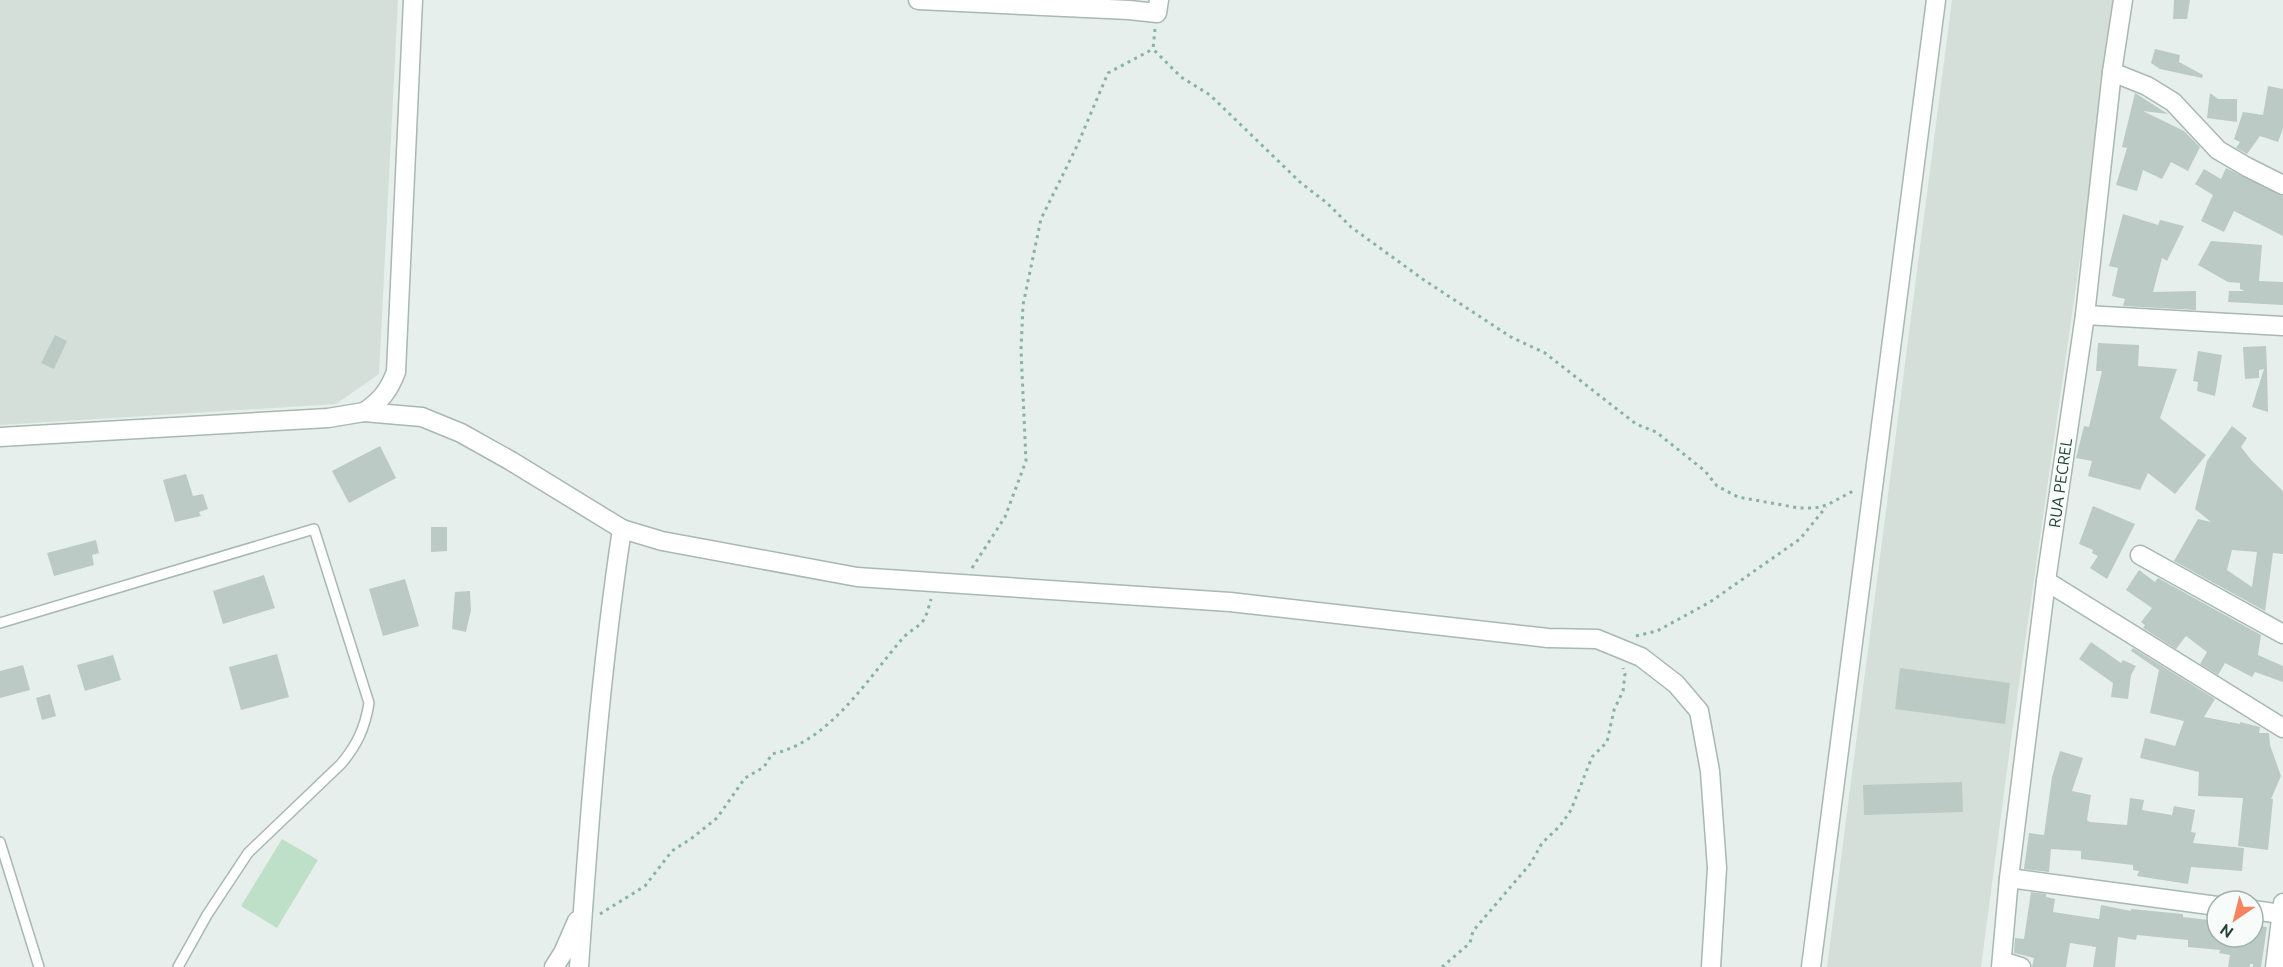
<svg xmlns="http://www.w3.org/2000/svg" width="2283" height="967" font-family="Ubuntu,sans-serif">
<rect width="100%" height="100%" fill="#e6efeb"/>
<!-- built -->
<g fill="#d4dfda">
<path d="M0 0H398L379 374 336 404 0 425Z"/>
<path d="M1952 0H2117L2011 740 1981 967H1827Z"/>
</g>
<!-- green -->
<path fill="#bfe0c8" d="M282 839 318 860 277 928 241 906Z"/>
<!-- building -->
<g fill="#bbcac4" fill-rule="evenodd">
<path d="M2174 0H2190L2187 19H2173Z"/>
<path d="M2155 49 2180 55 2179 62 2203 75 2202 78 2160 69 2151 63Z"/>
<path d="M2268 86 2283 89V128L2278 142 2260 136 2247 154 2236 148 2240 142 2234 139 2243 112 2263 115Z"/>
<path d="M2135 93 2168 114 2143 111 2184 131 2200 147 2188 171 2171 162 2162 179 2143 170 2137 191 2116 185 2127 148 2122 147Z"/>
<path d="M2210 93 2218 99H2237V122L2207 118Z"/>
<path d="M2226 168 2283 196V236L2234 211 2224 232 2201 221 2213 195 2195 184 2204 169 2221 179Z"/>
<path d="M2123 214 2158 225 2160 220 2184 226 2167 261 2162 258 2153 292 2196 291V310L2123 306 2125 299 2112 296 2118 268 2109 266Z"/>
<path d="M2211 241 2262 245 2259 281 2283 282V305L2228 302 2229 291H2245L2240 289V283L2228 282 2198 265Z"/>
<path d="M55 335 67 341 54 369 41 363Z"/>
<path d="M2098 343 2139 345 2138 366 2177 369 2160 418 2206 455 2175 494 2148 473 2140 490 2088 476 2092 461 2076 458 2084 426 2089 427 2102 371H2096Z"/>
<path d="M2266 346 2267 369 2268 412 2252 407 2264 369 2259 370V378L2245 379 2243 347Z"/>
<path d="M2198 351 2222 355 2215 396 2197 391 2198 382 2193 381Z"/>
<path d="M2232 426 2247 438 2241 447 2252 461 2283 491V554L2273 553 2265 611 2174 561 2198 519 2211 522 2195 509 2207 461ZM2232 550 2257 552 2252 587 2227 570Z"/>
<path d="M380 446 396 478 349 503 332 471Z"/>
<path d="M186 474 193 496 203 494 208 509 199 512 201 516 175 522 163 480Z"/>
<path d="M2093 506 2135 524 2107 579 2090 568 2098 556 2092 553 2093 550 2079 544Z"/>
<path d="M431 527H447V551L431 552Z"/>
<path d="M96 540 99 553 92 555 94 565 54 576 47 553Z"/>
<path d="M2139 570 2155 582 2158 578 2261 635 2258 655 2283 666V682L2255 672 2252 677 2225 663 2218 675 2200 664 2207 652 2186 636 2176 649 2143 628 2145 625 2141 622 2152 608 2126 590Z"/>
<path d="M264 575 275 608 223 624 213 591Z"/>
<path d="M405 579 419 626 383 636 369 589Z"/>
<path d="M470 591 471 610 466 632 452 629 455 592Z"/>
<path d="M2091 642 2121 663 2123 660 2136 666 2131 675 2128 699 2111 697 2113 683 2079 659Z"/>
<path d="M2133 648 2215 699 2204 717 2240 724V722L2260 727 2259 733H2269L2270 745 2281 776 2271 799H2273L2268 850 2238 846 2243 798 2198 796 2199 772 2140 758 2145 738 2175 746 2184 721 2150 713 2159 670 2131 651Z"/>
<path d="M277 654 289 697 241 710 229 667Z"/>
<path d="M113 655 121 680 85 691 77 665Z"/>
<path d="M23 665 30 690 0 698V671Z"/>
<path d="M1900 668 2010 683 2005 724 1895 709Z"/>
<path d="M50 694 56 716 42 720 36 698Z"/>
<path d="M2060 751 2083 758 2072 791 2091 795 2087 820 2090 822 2127 825 2130 798 2144 800 2142 810 2172 815 2174 806 2195 810 2191 832 2196 833 2193 843 2244 848 2242 871 2191 867 2188 884 2137 876 2139 871 2133 870V865L2081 859V851L2051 849 2049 872 2024 869 2029 833 2044 835 2052 777Z"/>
<path d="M1962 782 1963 812 1864 815 1863 785Z"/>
<path d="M2031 892 2046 894V897L2055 899 2053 912 2099 919 2101 905 2131 911V909L2183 914V917L2217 921V937H2253V925L2267 927 2261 967H2253V964H2250V967H2228L2230 955 2219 953 2220 950 2188 947V940L2137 935 2136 940 2118 937 2115 967H2093L2096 947 2070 943 2066 967H2032L2034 958 2014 953 2015 938 2024 939Z"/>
</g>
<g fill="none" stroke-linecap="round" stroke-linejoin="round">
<!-- lane casing -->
<g stroke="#a8b8b2" stroke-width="12">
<g id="lane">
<path d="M0 623 314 529 369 703C365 728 357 745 341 764L248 853 207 915 178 967"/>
<path d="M0 842 39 967"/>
</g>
</g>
<!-- street casing -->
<g stroke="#a8b8b2" stroke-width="21">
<g id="street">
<path d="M918 0 1129 10 1157 13 1159 0"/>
<path d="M2112 72 2147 86 2173 102 2218 150 2247 167 2283 185"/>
<path d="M2085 315 2283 326"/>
<path d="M364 412C381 401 389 390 396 372L413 0"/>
<path d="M0 437 328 418 364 412 422 417 461 433 511 461 622 529 662 541 857 577 1230 602 1548 638 1597 639 1641 657 1676 684 1699 711 1710 771 1717 868 1711 967"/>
<path d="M2140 555 2283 634"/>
<path d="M2046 581 2283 728"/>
<path d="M2009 878 2217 906"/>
<path d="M2253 910 2281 914"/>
<path d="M2002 961 2021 967"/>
<path d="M554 967 563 953 577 921"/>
<path d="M579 967C589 821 600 674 622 529"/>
<path d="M1811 967 1936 0"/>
<path d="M2001 967 2009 878 2046 581 2085 315 2112 72 2123 0"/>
<path d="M2275 967 2283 903"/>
</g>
</g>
<!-- path -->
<g stroke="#86b3a5" stroke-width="3" stroke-dasharray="3 4.5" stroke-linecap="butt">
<path d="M1155 29 1153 49 1181 77 1210 95 1301 183 1327 203 1351 227 1424 280 1511 337 1545 353 1636 424 1656 432 1705 471 1717 486 1738 497 1799 508H1815L1827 505 1855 490"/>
<path d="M972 568 1005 517 1026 461 1021 350 1023 305 1041 219 1077 146 1108 73 1153 49"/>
<path d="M1636 636 1657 631 1710 602 1800 539 1826 507"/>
<path d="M600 914 645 886 672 851 692 838 717 818 745 778 764 767 772 754C829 742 866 681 902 639 908 632 917 628 923 621 927 615 929 606 931 599"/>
<path d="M1442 967 1470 943 1473 931 1531 863 1542 843 1560 826 1571 810 1592 757 1607 742 1614 710 1623 691 1625 674 1623 668"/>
</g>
<!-- lane -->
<use href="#lane" stroke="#fff" stroke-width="9"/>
<!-- street -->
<use href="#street" stroke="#fff" stroke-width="18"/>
</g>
<g text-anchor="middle" stroke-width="5" stroke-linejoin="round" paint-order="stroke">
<!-- street labels -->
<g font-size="16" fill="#24423a" stroke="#f7fbf9">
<text transform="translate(2060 483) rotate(-82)" y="6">RUA PECREL</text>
</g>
</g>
<!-- north arrow -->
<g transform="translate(2235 919) rotate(215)"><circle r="28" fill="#f7fbf9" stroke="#a3b1ad" stroke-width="1.5"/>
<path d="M0-4.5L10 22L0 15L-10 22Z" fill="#f4845f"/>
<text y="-9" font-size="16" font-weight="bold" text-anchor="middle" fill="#24423a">N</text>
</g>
</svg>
